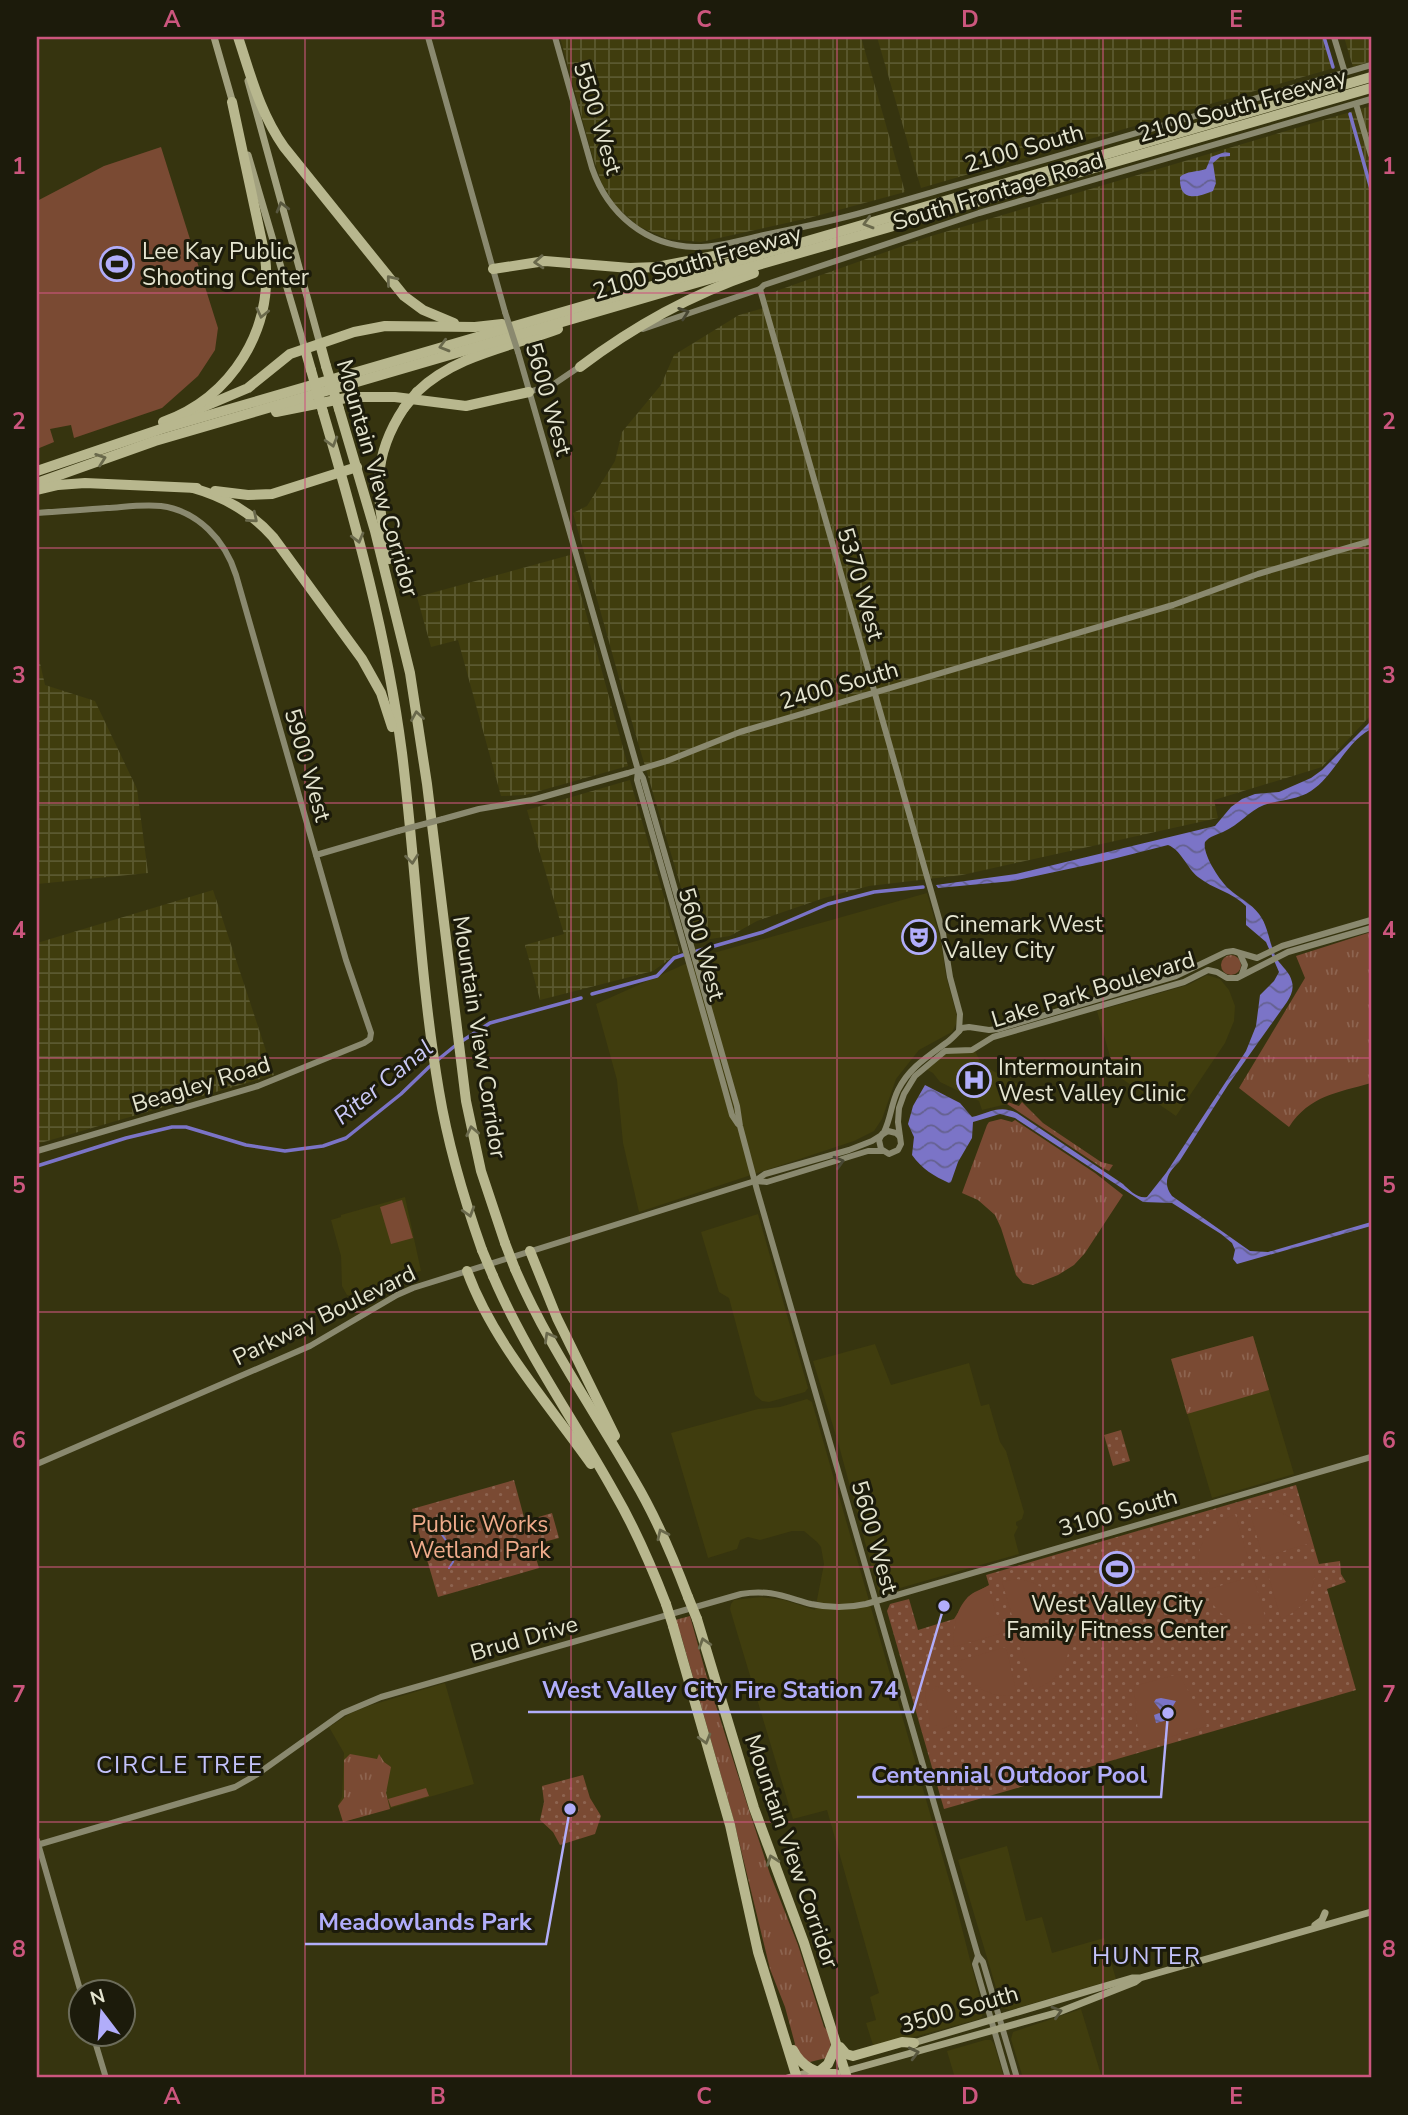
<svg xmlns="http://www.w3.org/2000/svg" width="1408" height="2115" font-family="'Nunito Sans',sans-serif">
<defs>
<pattern id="industrial-grid" width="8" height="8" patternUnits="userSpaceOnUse" patternTransform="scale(1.75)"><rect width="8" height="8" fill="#403d0e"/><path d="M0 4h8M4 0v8" fill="none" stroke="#5b5930"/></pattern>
<pattern id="grass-tufts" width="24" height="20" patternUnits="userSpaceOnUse" patternTransform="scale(1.75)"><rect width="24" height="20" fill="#7a4a33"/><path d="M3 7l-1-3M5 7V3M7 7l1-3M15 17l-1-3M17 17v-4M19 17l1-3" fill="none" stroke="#8d6450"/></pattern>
<pattern id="park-dots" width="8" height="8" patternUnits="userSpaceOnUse" patternTransform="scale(1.75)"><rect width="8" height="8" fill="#7a4a33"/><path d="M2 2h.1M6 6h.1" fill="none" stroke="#8d6450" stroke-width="1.8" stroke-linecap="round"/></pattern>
<pattern id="water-waves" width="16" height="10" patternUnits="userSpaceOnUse" patternTransform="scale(1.75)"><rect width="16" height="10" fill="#7b74c7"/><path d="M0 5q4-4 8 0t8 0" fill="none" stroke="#656190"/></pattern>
</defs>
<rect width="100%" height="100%" fill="#36340f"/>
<!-- built -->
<g fill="#403d0e">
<path d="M927 893 941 942 946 976 958 1020 952 1032 919 1050 896 1079 882 1119 874 1131 854 1141 639 1212 623 1143 617 1080 596 1004 703 956Z"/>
<path d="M1207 975 1220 979 1229 990 1235 1006 1234 1021 1225 1043 1176 1116 1115 1074 1097 1011 1188 985Z"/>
<path d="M975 1051 982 1065 1018 1084 1007 1104 982 1110 979 1101 940 1082 933 1073 926 1069 946 1054Z"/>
<path d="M405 1197 421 1271 398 1276 385 1282 377 1289 352 1296 347 1295 342 1286 341 1256 331 1220 341 1217V1215Z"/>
<path d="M758 1214 808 1388 805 1392 769 1402 762 1401 755 1395 729 1298 719 1292 701 1232Z"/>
<path d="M1253 1336 1294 1474 1212 1498 1171 1359Z"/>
<path d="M875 1344 891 1385 969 1363 981 1406 989 1404 1000 1442 1006 1451 1024 1512 1022 1519 1016 1522V1525L1018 1527 1014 1535 1019 1554 879 1594 838 1442 813 1361Z"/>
<path d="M807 1399 812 1402 954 1897 983 2011 982 2017 979 2019 874 2048 866 2023 876 2020 870 1997 879 1993 827 1810 793 1819 730 1609 731 1604 734 1600 761 1597 784 1600 815 1610 824 1564 821 1547 817 1542 804 1531H792L760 1540 748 1537 740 1540 737 1549 708 1558 671 1433 758 1409 780 1407Z"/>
<path d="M445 1683 474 1784 343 1822 338 1805 342 1797 344 1753 329 1727 351 1713 368 1706Z"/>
<path d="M1007 1846 1026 1921 1042 1917 1052 1953 1104 1938 1116 1979 1010 2010 1002 2008 958 1860Z"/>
<path d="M1081 2009 1102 2078H1023L1011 2039 1013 2032Z"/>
<path d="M985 2040H991L994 2044 1004 2078H955L947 2051Z"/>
</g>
<!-- industrial -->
<g fill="url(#industrial-grid)">
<path d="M560 37H861L905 192 809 218 701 242 668 239 638 226 616 206 602 184 591 151Z"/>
<path d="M877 37H1325L1334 68 921 188Z"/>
<path d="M1344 37H1371V61L1353 67Z"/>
<path d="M1371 106V715L1322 767 1214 800 1218 818 962 875 869 886 824 898 757 921 730 936 697 941 623 692 573 513 587 506 615 461 622 432 661 385 674 355 739 315 768 307 765 295 928 237Z"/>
<path d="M570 555 628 766 525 795 501 796 458 640 431 647 417 597Z"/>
<path d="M37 650 45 685 95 701 137 789 148 873 37 884Z"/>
<path d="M630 780 680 952 653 971 540 1000 525 945 564 934 527 810Z"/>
<path d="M213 890 274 1075 37 1144V943Z"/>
</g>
<!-- grass -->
<g fill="url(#grass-tufts)">
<path d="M1371 932V1083C1337 1093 1310 1095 1289 1127L1239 1088 1305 978 1296 956Z"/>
<circle cx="1231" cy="965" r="10"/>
<path d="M1008 1102 1019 1106 1022 1102 1043 1123 1101 1162 1113 1165 1109 1171 1101 1167 1007 1104Z"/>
<path d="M1001 1119 1012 1122 1015 1120 1095 1173 1123 1195 1085 1253 1074 1265 1058 1275 1033 1285 1023 1283 1016 1275 1001 1228 995 1215 978 1200 962 1193 987 1125 989 1122Z"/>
<path d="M1253 1336 1269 1390 1187 1414 1171 1359Z"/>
<path d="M690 1616 706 1674 748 1807 770 1874 798 1945 824 2027C835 2036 831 2047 826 2058L806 2063 794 2047 795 2044 785 2007 770 1969 734 1821 681 1635 678 1632 675 1620Z"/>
<path d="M350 1754 377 1759 379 1754 384 1762 391 1767 386 1793 390 1809 343 1822 338 1806 344 1798V1760Z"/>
</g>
<!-- park -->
<g fill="url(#park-dots)">
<path d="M1121 1430 1130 1461 1113 1466 1104 1435Z"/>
<path d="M514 1480 525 1521 552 1513 559 1538 532 1545 539 1568 438 1597 412 1509Z"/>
<path d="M1296 1485 1319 1564 1340 1561 1341 1574 1346 1582 1327 1589 1356 1690 944 1809 887 1611 890 1604 909 1599 918 1630 954 1619 968 1597 989 1585 986 1575Z"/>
<path d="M583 1775 590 1798 601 1816 595 1834 560 1845 553 1832 540 1820 544 1802 542 1786Z"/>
</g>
<!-- garden -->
<g fill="#7a4a33">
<path d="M161 147 218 328 215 350 198 376 162 408 74 438 71 425 50 429 54 442 37 449V201L104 166Z"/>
<path d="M402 1200 413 1238 391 1244 380 1207Z"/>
<path d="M1265 1508C1287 1512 1302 1523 1311 1543L1263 1557 1249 1510Z"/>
<path d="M1235 1514 1249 1561 1201 1575C1200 1568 1197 1559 1199 1552 1204 1534 1219 1521 1235 1514Z"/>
<path d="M1314 1558C1317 1588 1309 1606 1281 1619L1267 1571Z"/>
<path d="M1253 1576 1267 1623C1239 1629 1215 1617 1206 1590Z"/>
<path d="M1015 1579C1039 1581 1054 1593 1063 1615L1016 1629 1002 1582Z"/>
<path d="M988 1586 1002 1633 954 1647C953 1629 955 1610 968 1597 973 1592 982 1589 988 1586Z"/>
<path d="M1068 1629C1072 1660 1063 1678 1034 1690L1020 1643Z"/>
<path d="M1006 1647 1017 1695C991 1700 968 1685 958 1661Z"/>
<path d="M1179 1674 1207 1726 1139 1746 1134 1686Z"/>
<path d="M936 1686 948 1691V1699L957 1707 954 1711 957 1717 954 1723 941 1730 930 1721 925 1694 926 1691H932Z"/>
<path d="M426 1788 429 1796 391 1807 388 1799Z"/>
</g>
<!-- water -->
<g fill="url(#water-waves)">
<path d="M1225 152 1230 153V156L1220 157 1213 163 1216 183 1213 191C1196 198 1179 202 1180 177 1186 171 1197 172 1206 169L1211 157Z"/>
<path d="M1371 721V729C1345 743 1335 775 1311 791 1297 800 1279 800 1264 805 1249 811 1239 825 1223 832 1216 835 1210 836 1205 842 1202 854 1220 881 1229 889 1239 898 1251 903 1259 914 1269 927 1269 945 1277 959 1282 967 1290 972 1292 982 1294 989 1291 996 1287 1002L1228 1085 1179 1162C1168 1172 1162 1183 1172 1196L1250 1251 1268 1252 1371 1222V1226L1237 1264 1233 1259 1235 1250 1232 1243 1221 1234 1172 1203 1143 1202 1015 1118 1000 1114 973 1122 972 1138 958 1162 951 1182 949 1183C934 1176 922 1169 912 1155L914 1137 908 1124 913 1106 925 1085 960 1103 972 1117C988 1113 1000 1104 1017 1113L1123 1184C1129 1190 1138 1199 1147 1197L1166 1173 1246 1051 1256 1026 1260 995 1274 981 1279 972 1266 942 1246 925V906C1232 892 1213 889 1198 877 1187 868 1181 850 1168 845L1101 862 1013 881 938 888 936 885 1016 874 1215 826 1231 807 1242 799 1255 794 1279 792 1311 778 1322 770Z"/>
<path d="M1161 1698 1176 1701 1173 1706 1175 1714 1171 1716 1169 1710 1166 1711 1168 1720 1156 1723 1154 1715 1162 1712 1154 1702 1156 1699Z"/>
</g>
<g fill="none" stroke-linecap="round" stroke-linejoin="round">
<!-- stream -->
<path stroke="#7b74c7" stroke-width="2" d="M433 1529 440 1532 455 1553 453 1562 449 1568"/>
<!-- canal -->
<g stroke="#7b74c7" stroke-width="3.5">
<path d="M1324 37 1333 67"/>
<path d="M1350 114 1371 189"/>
<path d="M697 951 763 932 828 904 874 892 923 887"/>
<path d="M592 994 657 976 674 958 683 955"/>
<path d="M462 1041 490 1023 581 998"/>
<path d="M37 1166 126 1138 172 1127H186L246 1145 285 1151 323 1146 346 1138 401 1094 429 1067 456 1045"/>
</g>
<!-- secondary -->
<g stroke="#8a896f" stroke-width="6">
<path d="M428 37 505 312"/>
<path d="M555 37 592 168C608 214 646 246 695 247 718 247 742 240 764 235 799 228 833 221 868 211L1371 65"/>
<path d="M1334 37 1345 73"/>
<path d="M1356 104 1371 155"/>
<path d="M760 289 943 933 950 977 960 1014 959 1031"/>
<path d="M643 329 760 289 764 285 979 213 1371 99"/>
<path d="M518 352 638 770 637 780 722 1079 732 1115 738 1124"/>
<path d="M529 392 554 384 582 365"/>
<path d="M37 513C60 511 83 510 107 508 124 507 143 504 161 506 198 511 225 540 236 575L346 960 371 1033 370 1039 364 1043 258 1086 37 1151"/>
<path d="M638 770 643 778 737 1106 740 1126 757 1190 978 1956 983 1962 1017 2078"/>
<path d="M443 819 479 809 532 800 628 773 667 761 740 732 1173 605 1258 574 1371 541"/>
<path d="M316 855 398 831"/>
<path d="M1240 954 1245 965 1242 974"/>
<path d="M884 1132C891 1118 891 1104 898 1090 909 1068 927 1057 946 1043 952 1039 957 1033 962 1028L969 1027 989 1030 998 1029 1176 976 1226 952 1233 951 1257 958 1282 946 1371 920"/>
<path d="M882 1134 879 1140 881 1149 889 1154 898 1150 901 1144 898 1122 899 1108 904 1094 915 1076 945 1051 972 1050 993 1037 1184 982 1208 970 1217 972 1227 978H1237L1288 952 1371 928"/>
<path d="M755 1181 767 1182 868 1151H883"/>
<path d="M37 1464 310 1346 397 1295 413 1288 755 1181 765 1174 849 1150 872 1141 888 1131 896 1133 900 1137"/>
<path d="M37 1840 81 1993"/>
<path d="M37 1845 235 1787 256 1775 343 1713 381 1697 741 1594C770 1589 785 1597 811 1604 829 1608 848 1608 866 1604L1371 1457"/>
<path d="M978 1956 975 1964 1008 2078"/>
<path d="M93 2035 106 2078"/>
</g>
<!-- primary -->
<g stroke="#a2a17f" stroke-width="7">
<path d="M214 37 234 107"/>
<path d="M248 81 320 344"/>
<path d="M248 155 305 349"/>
<path d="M1315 1925 1322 1920 1325 1913"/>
<path d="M910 2044 1132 1978H1140L1371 1912"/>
<path d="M788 2078 815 2071"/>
<path d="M821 2078 1059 2012 1135 1982 1139 1979"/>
</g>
<!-- highway -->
<g stroke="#b8b78e" stroke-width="10">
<path d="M238 37C251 76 260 113 284 147L404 296 423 310 454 323"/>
<path d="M493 269 545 261 630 268 657 267 780 243"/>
<path d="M320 344 326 366"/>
<path d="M305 349 311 370"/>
<path d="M580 367C634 326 690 295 754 273"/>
<path d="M417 392C455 355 510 347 558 329"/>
<path d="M339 409 375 531 410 673 427 784 466 1101 481 1171 505 1243"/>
<path d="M276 412 351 397H395L466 406 529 392"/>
<path d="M323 412C356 524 387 637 402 753 416 866 420 980 439 1091 448 1145 464 1199 482 1250"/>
<path d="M182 416 248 388 290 354 354 332 385 326 475 327 502 324"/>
<path d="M163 422C232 397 274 330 265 256L232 102"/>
<path d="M37 471 161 429 1371 77"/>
<path d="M37 483 155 441 675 289 1371 88"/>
<path d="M193 488C225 497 251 512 273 537L362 659 381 693 392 727"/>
<path d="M37 490 58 485 85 483 197 488"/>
<path d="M215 491 248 495 272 494 357 467"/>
<path d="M389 559C378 500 368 462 404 408"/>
<path d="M530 1251 557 1318 615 1436"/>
<path d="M515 1269C547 1344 594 1410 634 1480 656 1517 673 1557 688 1597"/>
<path d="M467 1271C493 1342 547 1402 591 1464"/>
<path d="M493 1276C526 1353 574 1420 614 1492 635 1528 651 1565 666 1604"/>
<path d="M697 1619 754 1808 804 1943 847 2078"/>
<path d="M673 1626 730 1825 758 1952 797 2078"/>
<path d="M840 2047 846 2054 853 2056 902 2042 914 2043"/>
<path d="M793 2050C801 2066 817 2075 835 2074"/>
<path d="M811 2078 828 2064 836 2046"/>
</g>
<!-- secondary-bridge -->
<g stroke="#8a896f" stroke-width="6">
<path d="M505 312 518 352"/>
<path d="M398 831 443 819"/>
</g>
<!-- highway-bridge -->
<g stroke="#b8b78e" stroke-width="10">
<path d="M326 366 339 409"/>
<path d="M311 370 323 412"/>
<path d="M404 408 417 392"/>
<path d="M505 1243 515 1269"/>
<path d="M482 1250 493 1276"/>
<path d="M688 1597 697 1619"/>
<path d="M666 1604 673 1626"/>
</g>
</g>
<!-- one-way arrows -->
<defs><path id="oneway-chevron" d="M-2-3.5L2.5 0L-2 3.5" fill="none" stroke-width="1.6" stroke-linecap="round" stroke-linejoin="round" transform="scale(1.75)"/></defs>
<g stroke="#58573f">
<use href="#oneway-chevron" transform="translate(282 207) rotate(-105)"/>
<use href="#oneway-chevron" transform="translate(1057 2012) rotate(-17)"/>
<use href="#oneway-chevron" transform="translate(914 2053) rotate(-14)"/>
</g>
<g stroke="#6a694c">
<use href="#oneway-chevron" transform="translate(868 223) rotate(164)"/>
<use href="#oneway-chevron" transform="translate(539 262) rotate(176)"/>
<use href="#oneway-chevron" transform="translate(391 280) rotate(-129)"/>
<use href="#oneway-chevron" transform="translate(262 313) rotate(103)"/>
<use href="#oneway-chevron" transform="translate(444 346) rotate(164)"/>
<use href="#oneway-chevron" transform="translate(332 442) rotate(74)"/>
<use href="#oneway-chevron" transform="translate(101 459) rotate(-19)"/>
<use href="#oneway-chevron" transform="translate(253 518) rotate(40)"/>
<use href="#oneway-chevron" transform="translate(358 538) rotate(75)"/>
<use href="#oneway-chevron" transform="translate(417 716) rotate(-99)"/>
<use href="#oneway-chevron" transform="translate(412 859) rotate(84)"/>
<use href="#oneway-chevron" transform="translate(472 1131) rotate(-102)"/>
<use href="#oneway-chevron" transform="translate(469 1212) rotate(73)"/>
<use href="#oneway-chevron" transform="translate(549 1337) rotate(-119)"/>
<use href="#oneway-chevron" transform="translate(662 1534) rotate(-115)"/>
<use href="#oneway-chevron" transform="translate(704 1643) rotate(-107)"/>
<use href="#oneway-chevron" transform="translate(705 1739) rotate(74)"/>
<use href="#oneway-chevron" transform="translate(772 1860) rotate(-110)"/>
</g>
<g stroke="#484733">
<use href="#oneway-chevron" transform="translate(684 313) rotate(-19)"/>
<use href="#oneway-chevron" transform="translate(839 1162) rotate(-16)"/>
</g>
<!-- grid -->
<path fill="none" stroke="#cc567e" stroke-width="2" stroke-opacity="0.55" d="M305 37V2078M571 37V2078M837 37V2078M1103 37V2078M37 293H1371M37 548H1371M37 803H1371M37 1058H1371M37 1312H1371M37 1567H1371M37 1822H1371"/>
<!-- icons -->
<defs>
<g id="stadium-ring" transform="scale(1.75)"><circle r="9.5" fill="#1c1b0b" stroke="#b1adfa" stroke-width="1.5"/><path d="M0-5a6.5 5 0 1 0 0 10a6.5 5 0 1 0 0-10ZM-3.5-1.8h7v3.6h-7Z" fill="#b1adfa"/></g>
<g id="theatre-ring" transform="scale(1.75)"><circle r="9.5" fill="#1c1b0b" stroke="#b1adfa" stroke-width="1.5"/><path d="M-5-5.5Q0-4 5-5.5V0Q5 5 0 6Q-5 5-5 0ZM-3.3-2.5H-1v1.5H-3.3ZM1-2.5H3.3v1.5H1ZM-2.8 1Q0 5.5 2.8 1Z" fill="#b1adfa"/></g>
<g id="hospital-ring" transform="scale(1.75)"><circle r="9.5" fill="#1c1b0b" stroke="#b1adfa" stroke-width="1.5"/><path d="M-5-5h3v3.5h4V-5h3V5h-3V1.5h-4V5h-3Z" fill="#b1adfa"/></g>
</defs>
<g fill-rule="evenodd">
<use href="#stadium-ring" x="117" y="264"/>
<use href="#theatre-ring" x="919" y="937"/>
<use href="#hospital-ring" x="974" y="1080"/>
<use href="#stadium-ring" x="1117" y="1569"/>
</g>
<g text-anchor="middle" stroke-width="6" stroke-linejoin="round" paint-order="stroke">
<!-- street labels -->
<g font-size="23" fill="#e5e5d0" stroke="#1c1b0b">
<text transform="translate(1242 105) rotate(-16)" y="8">2100 South Freeway</text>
<text transform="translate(598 118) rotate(73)" y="8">5500 West</text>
<text transform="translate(1024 148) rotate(-16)" y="8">2100 South</text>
<text transform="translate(998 191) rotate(-17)" y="8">South Frontage Road</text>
<text transform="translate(697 262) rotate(-16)" y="8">2100 South Freeway</text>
<text transform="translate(549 399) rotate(74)" y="8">5600 West</text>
<text transform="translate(378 478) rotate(74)" y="8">Mountain View Corridor</text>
<text transform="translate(861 584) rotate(74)" y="8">5370 West</text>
<text transform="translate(839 685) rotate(-16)" y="8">2400 South</text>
<text transform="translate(308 765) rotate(74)" y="8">5900 West</text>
<text transform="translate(702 944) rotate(74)" y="8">5600 West</text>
<text transform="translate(1093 989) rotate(-17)" y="8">Lake Park Boulevard</text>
<text transform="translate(480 1037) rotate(81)" y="8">Mountain View Corridor</text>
<text transform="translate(201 1084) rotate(-17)" y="8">Beagley Road</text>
<text transform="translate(324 1315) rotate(-26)" y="8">Parkway Boulevard</text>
<text transform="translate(1118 1512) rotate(-16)" y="8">3100 South</text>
<text transform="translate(875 1537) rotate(74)" y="8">5600 West</text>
<text transform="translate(524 1638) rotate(-16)" y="8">Brud Drive</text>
<text transform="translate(792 1851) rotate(71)" y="8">Mountain View Corridor</text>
<text transform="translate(959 2009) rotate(-16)" y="8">3500 South</text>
</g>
<!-- poi labels -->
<g font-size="23" fill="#e5e5d0" stroke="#1c1b0b" text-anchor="start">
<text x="142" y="259">Lee Kay Public<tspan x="142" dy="26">Shooting Center</tspan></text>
<text x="944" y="932">Cinemark West<tspan x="944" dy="26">Valley City</tspan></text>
<text x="998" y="1075">Intermountain<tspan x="998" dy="26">West Valley Clinic</tspan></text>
<text x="1117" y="1612" text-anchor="middle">West Valley City<tspan x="1117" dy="26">Family Fitness Center</tspan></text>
</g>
<!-- park labels -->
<g font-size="23" fill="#f1ac8c" stroke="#1c1b0b">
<text x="480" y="1532">Public Works<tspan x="480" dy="26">Wetland Park</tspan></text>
</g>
<!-- water labels -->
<g font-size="24" font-style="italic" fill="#c9c8f5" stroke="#1c1b0b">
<text transform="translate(383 1082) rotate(-39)" y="8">Riter Canal</text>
</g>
<!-- neighbourhood labels -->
<g font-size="24" letter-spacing="2" fill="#c3c2fb" stroke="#1c1b0b">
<text x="180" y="1773">CIRCLE TREE</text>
<text x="1147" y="1964">HUNTER</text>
</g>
</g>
<!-- callouts -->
<path fill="none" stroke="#b1adfa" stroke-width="2.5" d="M944 1606L913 1712H528M1168 1713L1161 1797H857M570 1809L546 1944H305"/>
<g fill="#b1adfa" stroke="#1c1b0b" stroke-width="2.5">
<circle cx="944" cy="1606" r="7"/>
<circle cx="1168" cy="1713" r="7"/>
<circle cx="570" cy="1809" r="7"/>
</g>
<g font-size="24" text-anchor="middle" font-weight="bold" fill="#b1adfa" stroke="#1c1b0b" stroke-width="6" stroke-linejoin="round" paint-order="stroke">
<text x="720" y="1698">West Valley City Fire Station 74</text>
<text x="1009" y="1783">Centennial Outdoor Pool</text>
<text x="425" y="1930">Meadowlands Park</text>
</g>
<!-- border -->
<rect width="1408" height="2115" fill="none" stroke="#1c1b0b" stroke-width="77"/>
<!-- north arrow -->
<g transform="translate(102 2013) rotate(344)"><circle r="33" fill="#1c1b0b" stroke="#6c6c5a" stroke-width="2"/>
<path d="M0-5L12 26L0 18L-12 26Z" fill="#b1adfa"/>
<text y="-10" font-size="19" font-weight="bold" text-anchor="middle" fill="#e5e5d0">N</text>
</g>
<rect x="38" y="38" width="1332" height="2038" fill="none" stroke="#cc567e" stroke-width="2.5"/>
<g font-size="23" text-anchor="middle" font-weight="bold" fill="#cc567e">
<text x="172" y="27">A</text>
<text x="438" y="27">B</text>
<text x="704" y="27">C</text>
<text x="970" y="27">D</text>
<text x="1236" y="27">E</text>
<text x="19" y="174">1</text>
<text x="1389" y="174">1</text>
<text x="19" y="429">2</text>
<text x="1389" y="429">2</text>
<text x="19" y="683">3</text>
<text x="1389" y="683">3</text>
<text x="19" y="938">4</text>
<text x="1389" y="938">4</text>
<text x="19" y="1193">5</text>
<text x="1389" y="1193">5</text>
<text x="19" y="1448">6</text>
<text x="1389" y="1448">6</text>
<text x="19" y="1702">7</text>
<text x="1389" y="1702">7</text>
<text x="19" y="1957">8</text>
<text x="1389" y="1957">8</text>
<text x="172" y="2104">A</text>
<text x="438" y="2104">B</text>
<text x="704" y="2104">C</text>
<text x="970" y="2104">D</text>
<text x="1236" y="2104">E</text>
</g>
</svg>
